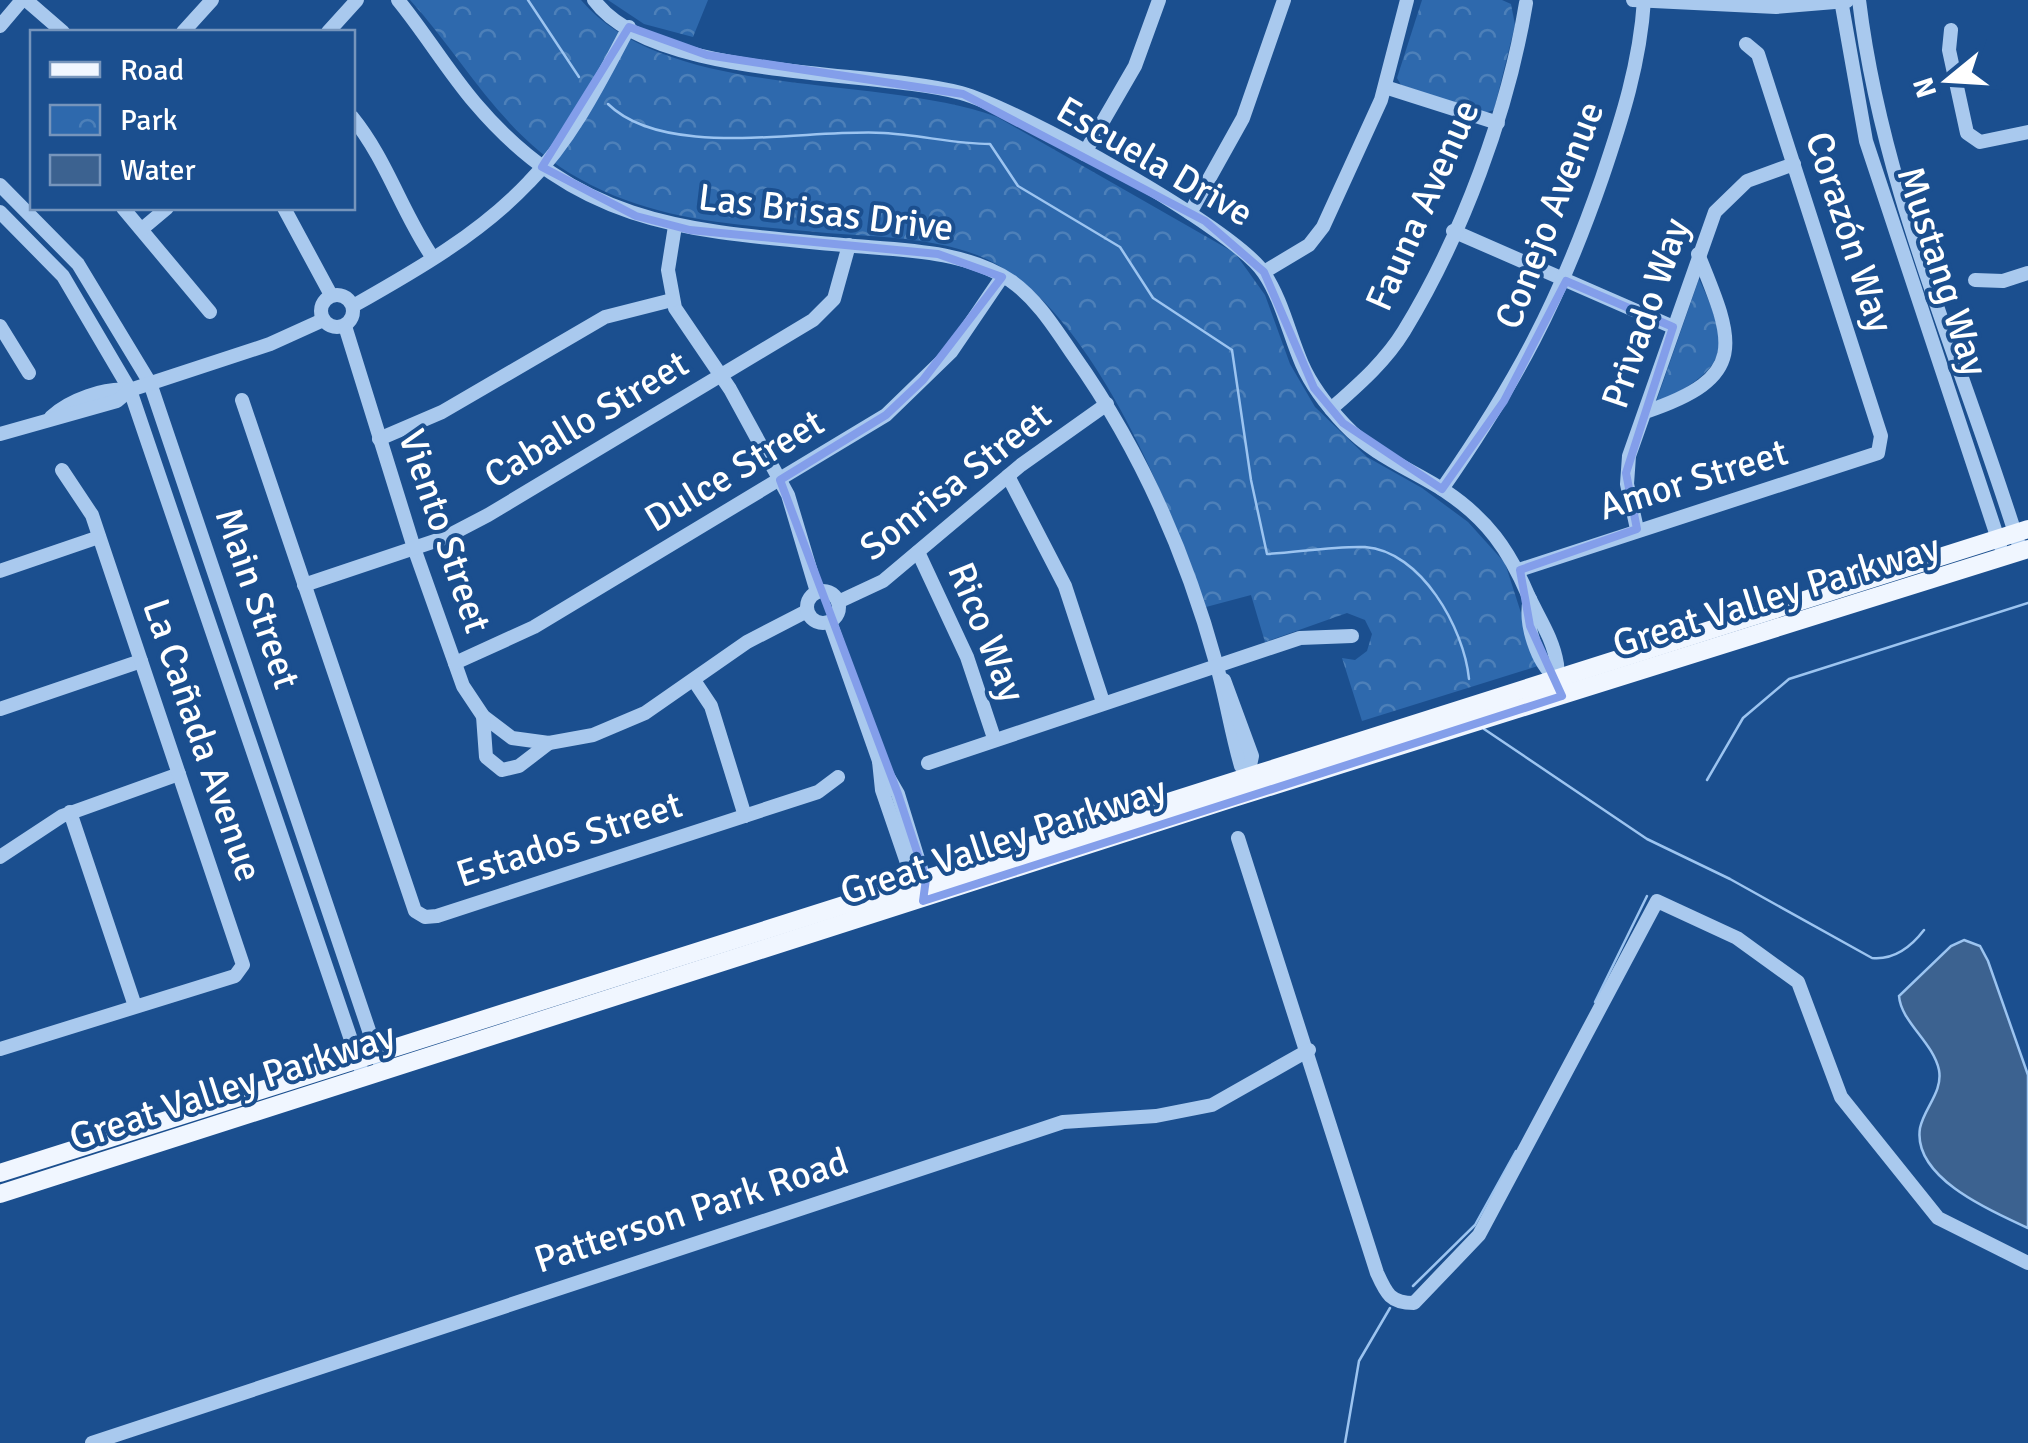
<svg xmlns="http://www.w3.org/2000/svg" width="2028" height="1443" font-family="Signika,sans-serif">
<defs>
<pattern id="park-crowns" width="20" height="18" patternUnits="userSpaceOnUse" patternTransform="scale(2.5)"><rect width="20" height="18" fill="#2e69ad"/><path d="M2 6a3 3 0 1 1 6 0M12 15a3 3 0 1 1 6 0" fill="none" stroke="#4d80b9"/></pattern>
</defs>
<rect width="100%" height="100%" fill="#1b4f8f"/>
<!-- park -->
<g fill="url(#park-crowns)">
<path d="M410 0H581C668 102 878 73 997 117L1235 253 1265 295 1290 364 1315 407 1367 457 1422 488 1468 522 1505 563 1538 666 1362 721 1342 658 1355 660 1367 651 1372 634 1365 620 1347 613 1265 642 1251 595 1206 607C1168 501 1089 298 977 255 925 235 861 237 806 231 726 224 651 219 580 179 502 136 467 63 410 0Z"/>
<path d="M608 0H708L693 37 644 24Z"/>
<path d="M1422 0H1502L1511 4 1515 25 1494 110 1484 113 1401 85 1397 78Z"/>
<path d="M1699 279C1735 355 1724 368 1655 405Z"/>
</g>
<!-- water -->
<path fill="#3c6290" stroke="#9cc4f0" stroke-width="2.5" d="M1964 940 1980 946 1988 961 2028 1075V1228C1993 1212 1912 1178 1920 1128 1924 1108 1943 1092 1939 1070 1933 1042 1901 1022 1899 996L1951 946Z"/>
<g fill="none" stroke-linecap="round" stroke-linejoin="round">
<!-- stream -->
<g stroke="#9cc4f0" stroke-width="2.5">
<path d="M528 0 579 77"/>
<path d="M608 104C666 161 809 128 884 133 920 135 955 144 990 144L1018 186 1120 247 1153 298 1232 350 1251 480 1267 554C1300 552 1333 546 1365 547 1421 551 1464 628 1469 679"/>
<path d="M1484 729 1647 839 1730 879 1872 958C1893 960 1911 947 1924 930"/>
<path d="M1707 780 1743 718 1789 679 2028 603"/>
<path d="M1595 1002 1647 896"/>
<path d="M1413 1286 1475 1225 1516 1151"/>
<path d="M1345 1443 1359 1361 1390 1308"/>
</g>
<!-- minor -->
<g stroke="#a9c9ee" stroke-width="14">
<path d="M26 0 63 32"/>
<path d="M398 0C425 33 447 70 475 103 581 228 692 231 843 245 898 250 963 249 1011 281 1038 300 1056 330 1074 356 1140 449 1186 554 1216 663 1226 697 1231 732 1241 766L1248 775"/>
<path d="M594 0C652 80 871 69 961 93 1018 109 1233 227 1264 273 1282 300 1289 334 1302 364 1312 387 1328 407 1345 425 1374 456 1411 469 1445 491 1487 519 1509 550 1528 595 1538 617 1553 638 1557 664 1558 672 1556 678 1559 686"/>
<path d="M1633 0 1776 7 1847 1"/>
<path d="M1841 0 1866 141 2000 545"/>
<path d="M1859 0C1882 191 1965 369 2021 552"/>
<path d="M0 26 22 0"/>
<path d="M1951 30 1949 50 1967 133 1980 142 2028 132"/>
<path d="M183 32 212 0"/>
<path d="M328 32 357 0"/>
<path d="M1385 87 1498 123"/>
<path d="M352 117C387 160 402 213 433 258"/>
<path d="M1084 154 1135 66 1159 0"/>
<path d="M0 185 78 264 150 383 383 1072"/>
<path d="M123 208 210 312"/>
<path d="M284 208 331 295"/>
<path d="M0 212 63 276 130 390 364 1078"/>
<path d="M1190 213 1243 118 1284 0"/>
<path d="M675 226 668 270 675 308 730 389 788 495 817 592"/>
<path d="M142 229 167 208"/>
<path d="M1453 231 1673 327"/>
<path d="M1264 272 1309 245 1323 227 1381 100 1407 0"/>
<path d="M1975 280 2003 281 2028 273"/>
<circle cx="337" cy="311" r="16"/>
<path d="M353 306C415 271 480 234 529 182 572 139 601 80 629 27"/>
<path d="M0 326 29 373"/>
<path d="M345 326 414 548 463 686 483 716 512 738 549 743 593 735 645 713 747 642 807 611"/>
<path d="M242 400 415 911 425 917 437 916 818 792 838 777"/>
<path d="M1331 409C1358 385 1385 362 1404 331 1462 236 1508 112 1526 3"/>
<path d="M1645 412C1749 377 1735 344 1698 254"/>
<path d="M51 417C69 400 105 387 130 390"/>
<path d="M0 434 117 401 130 390 270 344 323 320"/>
<path d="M379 439 442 412 605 317 672 300"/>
<path d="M1008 476 1065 586 1103 702"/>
<path d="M1442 489C1517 381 1559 302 1602 178 1622 119 1640 63 1644 0"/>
<path d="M1637 529 1627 484 1629 456 1715 212 1747 181 1794 164"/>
<path d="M918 552 967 657 994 738"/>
<path d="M1519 570 1878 453 1881 436 1758 54 1746 44"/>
<path d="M0 571 99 537"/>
<path d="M304 585 444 538 488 515 813 320 834 299 849 245"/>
<circle cx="823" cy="607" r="16"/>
<path d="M1530 599C1524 623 1537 663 1556 678"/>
<path d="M838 602 883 581 1021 465 1107 404"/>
<path d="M830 622 879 761 882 790 917 892"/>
<path d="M455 663 534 627 886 415 951 352 1002 277"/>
<path d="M1224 680 1252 756 1248 775"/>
<path d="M695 682 711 706 745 816"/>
<path d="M0 709 141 661"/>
<path d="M483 716 486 757 502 770 519 766 549 743"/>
<path d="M879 761 898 794 926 885"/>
<path d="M928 763 1300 638 1352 636"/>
<path d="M70 812 135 1006"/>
<path d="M1238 838 1377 1273C1386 1293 1390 1303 1414 1303L1479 1235 1657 901 1737 938 1798 982 1841 1097 1938 1218 2028 1263"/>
<path d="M0 857 62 816 179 774"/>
<path d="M0 1049 235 976 243 965 92 515 62 470"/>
<path d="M92 1443 1063 1122 1156 1116 1212 1105 1309 1050"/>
</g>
<!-- major -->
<g stroke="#f0f6ff" stroke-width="18">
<path d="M0 1173 2028 529"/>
<path d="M0 1194 1234 798 2028 549"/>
</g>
</g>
<!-- marked area -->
<path fill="none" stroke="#839eea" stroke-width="8" stroke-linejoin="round" d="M629 27 707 55 963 94 1205 221 1264 272 1314 388 1343 423 1442 489 1504 401 1566 281 1673 327 1626 473 1637 529 1520 570 1530 626 1562 696 923 901 926 879 898 794 780 480 886 415 923 380 1002 277 938 254 690 230 636 216 542 167Z"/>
<g text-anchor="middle" stroke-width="8" stroke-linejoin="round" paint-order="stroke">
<!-- street labels -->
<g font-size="38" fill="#fff" stroke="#1b4f8f">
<text transform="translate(1155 161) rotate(30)" y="13">Escuela Drive</text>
<text transform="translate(1422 205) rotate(-66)" y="13">Fauna Avenue</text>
<text transform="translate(826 212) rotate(7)" y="13">Las Brisas Drive</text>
<text transform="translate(1549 215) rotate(-69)" y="13">Conejo Avenue</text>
<text transform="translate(1850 232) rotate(72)" y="13">Corazón Way</text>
<text transform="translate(1943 271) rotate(72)" y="13">Mustang Way</text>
<text transform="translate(1645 313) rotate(-71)" y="13">Privado Way</text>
<text transform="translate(586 419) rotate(-31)" y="13">Caballo Street</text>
<text transform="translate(734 470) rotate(-31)" y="13">Dulce Street</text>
<text transform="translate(1693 479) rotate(-17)" y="13">Amor Street</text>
<text transform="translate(955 481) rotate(-38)" y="13">Sonrisa Street</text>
<text transform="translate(445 531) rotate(71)" y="13">Viento Street</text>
<text transform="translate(1776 595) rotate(-17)" y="13">Great Valley Parkway</text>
<text transform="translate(258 598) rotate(71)" y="13">Main Street</text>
<text transform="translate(987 632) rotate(68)" y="13">Rico Way</text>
<text transform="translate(203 740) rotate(71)" y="13">La Cañada Avenue</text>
<text transform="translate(569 839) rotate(-18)" y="13">Estados Street</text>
<text transform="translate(1003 840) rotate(-18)" y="13">Great Valley Parkway</text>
<text transform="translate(232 1086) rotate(-18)" y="13">Great Valley Parkway</text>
<text transform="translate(691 1210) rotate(-18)" y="13">Patterson Park Road</text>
</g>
</g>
<!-- legend -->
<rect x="30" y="30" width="325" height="180" fill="#1b4f8f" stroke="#7695bc" stroke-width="2.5"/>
<rect x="50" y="62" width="50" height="15" fill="#f0f6ff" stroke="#7695bc" stroke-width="2.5"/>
<text x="120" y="80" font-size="30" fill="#ffffff">Road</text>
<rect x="50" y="105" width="50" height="30" fill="url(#park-crowns)" stroke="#7695bc" stroke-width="2.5"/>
<text x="120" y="130" font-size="30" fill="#ffffff">Park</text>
<rect x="50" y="155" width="50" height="30" fill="#3c6290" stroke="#7695bc" stroke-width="2.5"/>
<text x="120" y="180" font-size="30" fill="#ffffff">Water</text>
<!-- north arrow -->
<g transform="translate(1948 80) rotate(252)" stroke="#1b4f8f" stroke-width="8" paint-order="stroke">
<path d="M0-8L18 38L0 25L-18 38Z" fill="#ffffff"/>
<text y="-15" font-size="28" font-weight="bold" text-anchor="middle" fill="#ffffff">N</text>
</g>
</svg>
